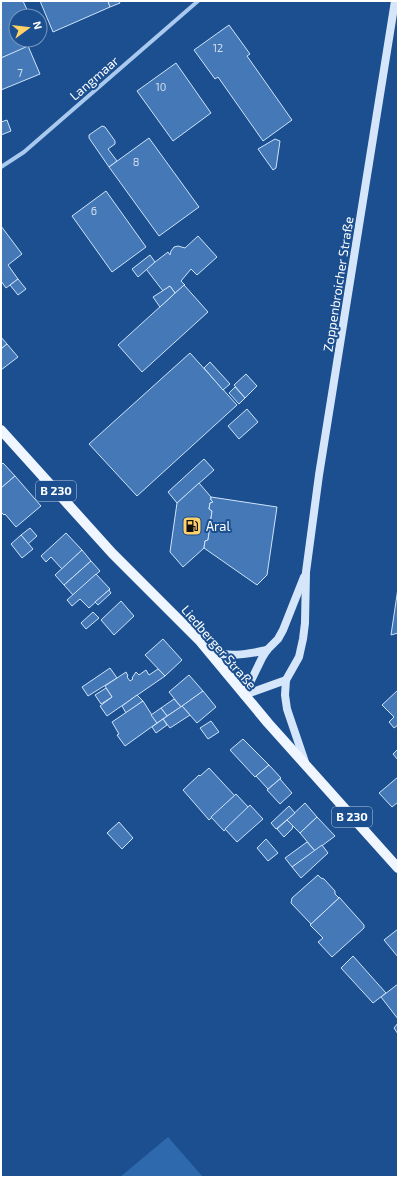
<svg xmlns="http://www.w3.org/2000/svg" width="399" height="1178" font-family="'Exo 2',sans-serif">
<rect width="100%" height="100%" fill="#1b4f8f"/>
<!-- green -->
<path fill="#2e69ad" d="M168 1137 203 1177H120Z"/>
<!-- building -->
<g fill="#4478b7" stroke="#cfe3fa">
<path d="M1 1H23L30 16H16V40H40L41 42 1 58Z"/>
<path d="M40 1H108L110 7 53 32Z"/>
<path d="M108 1H119L120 3 110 7Z"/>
<path d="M229 25 250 54 247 56 292 120 263 141 218 77 215 79 194 50Z"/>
<path d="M28 46 40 74 1 90V58Z"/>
<path d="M176 63 211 113 173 141 137 91Z"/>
<path d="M7 120 11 131 1 135V122Z"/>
<path d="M102 126 105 127 115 141V144L108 149 117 161 109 167 89 138V135Z"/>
<path d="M149 138 199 207 159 236 109 167Z"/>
<path d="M275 139 280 141 276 168 273 170 258 149Z"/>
<path d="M106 191 146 247 112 272 72 216Z"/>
<path d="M1 226 22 254 8 265 18 279 6 288 1 281Z"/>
<path d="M198 236 217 257 197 275 191 269 181 281 185 285 175 293 170 286 163 291 146 269 168 252 170 255 171 251 174 247 178 246 185 248Z"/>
<path d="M150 255 155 262 138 277 132 269Z"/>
<path d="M18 279 26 289 18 295 10 285Z"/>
<path d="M184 285 208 312 142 372 118 345Z"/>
<path d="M170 286 175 293 160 307 153 297Z"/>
<path d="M1 337 7 344 1 349Z"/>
<path d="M7 344 18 357 1 370V349Z"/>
<path d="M190 353 237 405 137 496 89 444Z"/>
<path d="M210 362 230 384 223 390 204 368Z"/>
<path d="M246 374 257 386 245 398 234 385Z"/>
<path d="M235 387 245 398 239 404 229 393Z"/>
<path d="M247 409 258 422 239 439 228 426Z"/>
<path d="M204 459 214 470 177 503 168 492Z"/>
<path d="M3 463 15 476 1 488V465Z"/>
<path d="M15 476 41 506 16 527 5 514 4 515 1 512V488Z"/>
<path d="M199 483 211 497V500L213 502 210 503 209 509 212 511 208 540 205 541 204 548 183 567 170 552 177 503Z"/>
<path d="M211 497 277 507 267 575 257 585 204 548 205 541 208 540 212 511 209 509 210 503 213 502 211 500Z"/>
<path d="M30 528 37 536 28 544 21 535Z"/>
<path d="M66 533 82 550 62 569 51 557 46 562 41 556Z"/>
<path d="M21 535 33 549 22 558 11 544Z"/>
<path d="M82 550 91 561 64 585 55 575Z"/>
<path d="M91 561 100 571 73 595 64 585Z"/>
<path d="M96 574 110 589 89 608 80 599 72 606 67 600Z"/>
<path d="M398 588V633L391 635Z"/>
<path d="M109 590 111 593 98 605 95 602Z"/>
<path d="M121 601 134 616 114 635 101 620Z"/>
<path d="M93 612 99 618 86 629 81 623Z"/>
<path d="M163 639 182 660 165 676 145 655Z"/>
<path d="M110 668 117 678 88 696 82 687Z"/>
<path d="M158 669 165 676 107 716 100 706 112 697 105 686 126 672 128 676 127 677 130 681 133 679 132 678 136 672 139 675 146 670 149 675Z"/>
<path d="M189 675 203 691 181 707 169 692Z"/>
<path d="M106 688 112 697 101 704 95 695Z"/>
<path d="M398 690V725L394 728 389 722 394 717 382 705Z"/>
<path d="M203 691 216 707 197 723 182 706Z"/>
<path d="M137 695 143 701 126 713 122 706Z"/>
<path d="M174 699 181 707 167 716 161 708Z"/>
<path d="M143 701 157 723 125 746 117 735 119 734 112 722Z"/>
<path d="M182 706 190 715 170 728 163 719Z"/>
<path d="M161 708 167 716 157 723 151 715Z"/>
<path d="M163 719 167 725 156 733 152 727Z"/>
<path d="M211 721 219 732 208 739 200 728Z"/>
<path d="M243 739 269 765 255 777 230 750Z"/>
<path d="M398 749V760L393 754Z"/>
<path d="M269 765 281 778 268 789 256 776Z"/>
<path d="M209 768 235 796 209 820 183 790 199 775 200 776Z"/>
<path d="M398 777V802L392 807 379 793Z"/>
<path d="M280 779 292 793 280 804 267 790Z"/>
<path d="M236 794 249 808 224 831 211 817Z"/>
<path d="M305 803 317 817 300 833 287 820Z"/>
<path d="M250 805 263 819 237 842 225 829Z"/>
<path d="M289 806 295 813 276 829 271 823Z"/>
<path d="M317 817 335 836 315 851 300 833Z"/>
<path d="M287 820 293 826 292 829 284 837 277 829Z"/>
<path d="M119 822 133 838 122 849 107 833Z"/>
<path d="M266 839 278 853 268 861 257 848Z"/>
<path d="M307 842 315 851 292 867 285 858Z"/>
<path d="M322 845 328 853 301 878 292 867Z"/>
<path d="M318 875 321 878 324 879 335 891V894L339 898 311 924 291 903 292 898Z"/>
<path d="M339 897 364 925V928L332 957 318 942 323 938 310 925 339 898Z"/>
<path d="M398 929V957L384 940Z"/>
<path d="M353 956 386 993 373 1003 341 968Z"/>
<path d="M398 984V1019L381 997Z"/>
<path d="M398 1023V1034L394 1028Z"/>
</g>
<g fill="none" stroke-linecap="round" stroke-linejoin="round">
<!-- street -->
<path stroke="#a9c9ee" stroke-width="4" d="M1 167 24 152 198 1"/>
<!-- secondary -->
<g stroke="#d6e6fa" stroke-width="8">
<path d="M207 649C223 659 250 654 267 650"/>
<path d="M286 680 285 695 287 709 305 762"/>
<path d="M244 695 286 680 299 657 303 639 305 623 306 572 319 475 395 1"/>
<path d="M244 695 262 658 267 650 278 639 283 630 304 577"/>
</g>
<!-- primary -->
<path stroke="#f0f6ff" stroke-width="10" d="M1 430 112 553 200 641 268 723 398 868"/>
</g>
<!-- icons -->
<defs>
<g id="fuel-square" transform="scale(1)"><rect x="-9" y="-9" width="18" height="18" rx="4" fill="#ffd166" stroke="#1b4f8f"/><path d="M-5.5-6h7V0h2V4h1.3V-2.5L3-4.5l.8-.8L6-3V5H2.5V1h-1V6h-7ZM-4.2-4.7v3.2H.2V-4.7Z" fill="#111"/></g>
</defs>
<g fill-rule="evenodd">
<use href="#fuel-square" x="192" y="526"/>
</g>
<g text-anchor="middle" stroke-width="4" stroke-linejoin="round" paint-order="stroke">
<!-- number labels -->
<g font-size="11" fill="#d0dded">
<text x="218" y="52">12</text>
<text x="20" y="77">7</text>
<text x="161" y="91">10</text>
<text x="136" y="166">8</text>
<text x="94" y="215">6</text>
</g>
<!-- shield labels -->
<g fill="#1b4f8f" stroke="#bbcadd" stroke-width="1">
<rect x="36" y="481" width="40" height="20" rx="3"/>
<rect x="332" y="807" width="40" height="20" rx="3"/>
</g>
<g font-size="12" font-weight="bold" fill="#fff">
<text x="56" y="495">B 230</text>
<text x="352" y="821">B 230</text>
</g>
<!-- street labels -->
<g font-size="13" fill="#fff" stroke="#1b4f8f">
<text transform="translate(94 78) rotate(-41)" y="5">Langmaar</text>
<text transform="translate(338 284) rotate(-81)" y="5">Zoppenbroicher Straße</text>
<text transform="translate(219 647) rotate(49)" y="5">Liedberger Straße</text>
</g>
<!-- poi labels -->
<g font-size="13" fill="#fff" stroke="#1b4f8f" text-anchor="start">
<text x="206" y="531">Aral</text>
</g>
</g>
<!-- border -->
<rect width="399" height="1178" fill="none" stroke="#ffffff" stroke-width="4"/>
<!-- north arrow -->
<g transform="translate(28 28) rotate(75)"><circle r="19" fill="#1b4f8f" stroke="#7695bc"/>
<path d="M0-3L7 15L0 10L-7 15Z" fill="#ffd166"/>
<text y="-6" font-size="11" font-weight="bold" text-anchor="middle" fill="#ffffff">N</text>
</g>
</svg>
